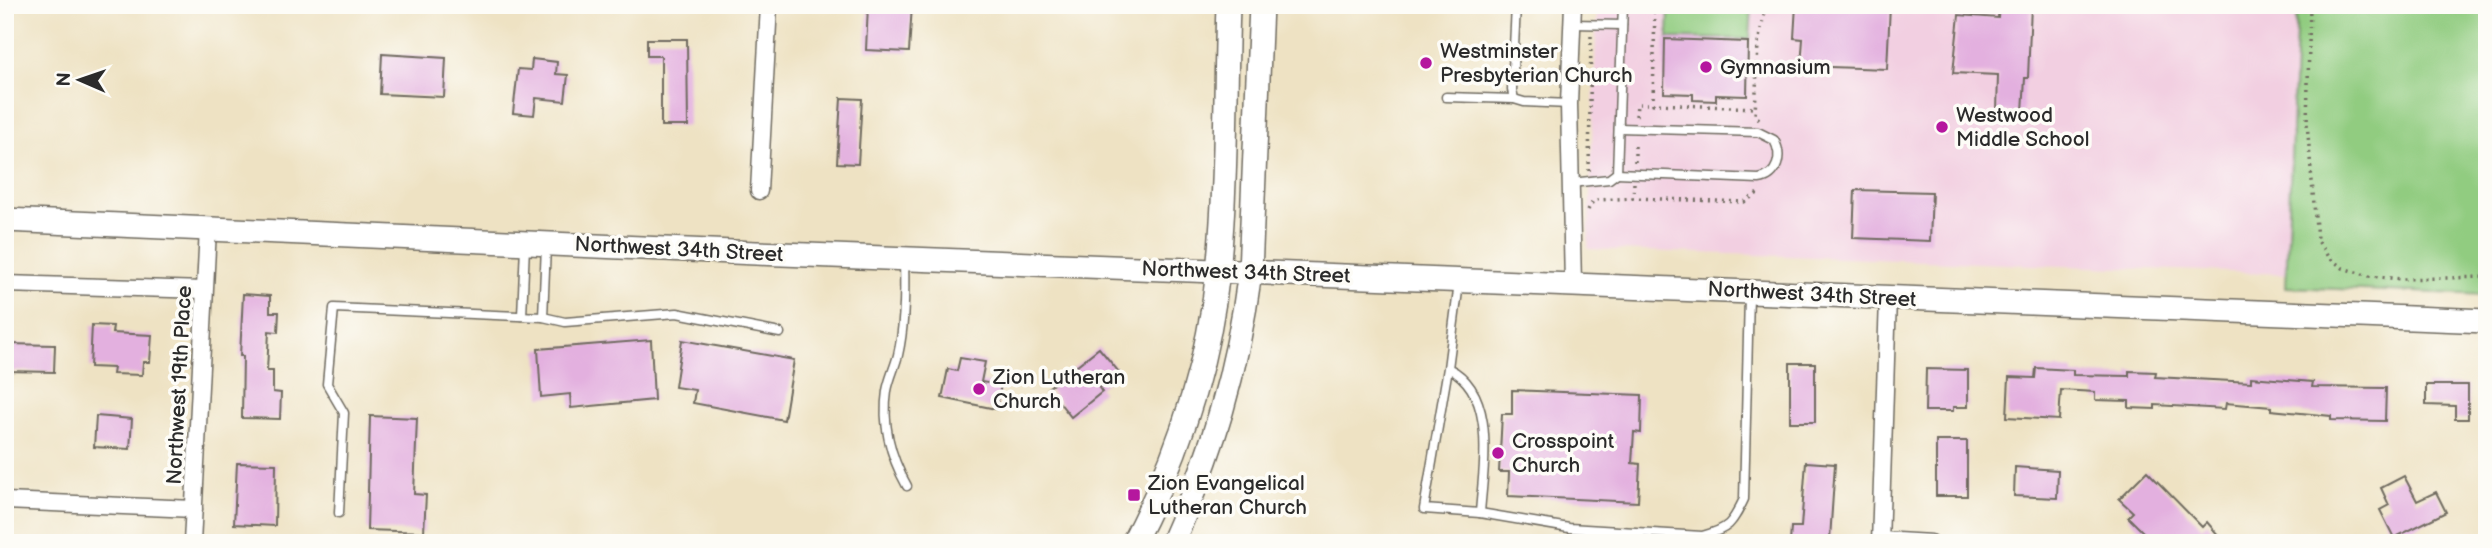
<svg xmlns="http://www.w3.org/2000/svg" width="2492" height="548" font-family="'Balsamiq Sans',sans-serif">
<rect width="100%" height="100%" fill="#fdfcf7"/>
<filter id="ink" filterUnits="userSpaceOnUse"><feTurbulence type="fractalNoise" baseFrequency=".0143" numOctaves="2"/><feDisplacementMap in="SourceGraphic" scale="14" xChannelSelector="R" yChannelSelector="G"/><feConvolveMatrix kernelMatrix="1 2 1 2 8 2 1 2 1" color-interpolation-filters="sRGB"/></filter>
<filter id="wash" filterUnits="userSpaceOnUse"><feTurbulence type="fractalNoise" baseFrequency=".00686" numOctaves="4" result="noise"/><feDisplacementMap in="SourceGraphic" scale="28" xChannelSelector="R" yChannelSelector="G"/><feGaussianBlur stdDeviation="1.57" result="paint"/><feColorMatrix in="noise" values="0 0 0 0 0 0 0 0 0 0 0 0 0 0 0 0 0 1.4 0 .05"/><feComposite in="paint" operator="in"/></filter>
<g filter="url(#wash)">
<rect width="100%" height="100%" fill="#eee2c3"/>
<!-- built -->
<path fill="#f2cfe1" d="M1597 5H2297L2287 274 1588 249Z"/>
<!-- green -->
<g fill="#91cc80" stroke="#5e7c56" stroke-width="2">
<path d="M1669 5H1752L1750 39 1668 38Z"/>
<path d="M2297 5H2487V295L2286 287Z"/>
</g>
<g id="blocks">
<!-- building -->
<g fill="#e3b0df">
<path d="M868 5H912L909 52 866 50Z"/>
<path d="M1796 5H1890L1887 69 1801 66 1803 39 1794 38Z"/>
<path d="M1999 5H2031L2028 78H2025L2023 112 1997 111 1998 75 1953 73 1959 15 1998 18Z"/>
<path d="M647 39H687L688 126H661V56H647Z"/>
<path d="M1665 39 1748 42 1747 96 1716 95V101L1693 100V94L1664 93Z"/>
<path d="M382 54 446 58 444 97 380 94Z"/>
<path d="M532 59 557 62 556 74 568 75 565 101 536 98 534 115 513 113 518 69 531 70Z"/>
<path d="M841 98 862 99 858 164 837 163Z"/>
<path d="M1855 190 1932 192 1930 241 1853 238Z"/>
<path d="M243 294 270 296V312H279L278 332 269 331 267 371H273V392L281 393 280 419 242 418 243 356H240Z"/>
<path d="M92 325 113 326 112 333 152 335 150 362H143L142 375 113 374 114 368 90 367Z"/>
<path d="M651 340 654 400 571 408 570 394 541 397 538 349Z"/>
<path d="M682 340 794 360 784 420 693 403 695 390 675 387Z"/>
<path d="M7 344 55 345 54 372 7 371Z"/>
<path d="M1099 348 1119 372 1099 388 1102 392 1071 417 1048 388Z"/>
<path d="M960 358 985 362 981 382 1001 385 996 409 942 398 948 369 957 371Z"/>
<rect x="1790" y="363" width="25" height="59"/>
<path d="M2036 368 2073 370V375L2129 376V371L2156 372 2155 377 2251 382V377L2313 382 2312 387 2386 388 2385 421 2331 420V416L2271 410V407L2226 403 2225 409 2155 405V409L2129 408V401L2095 400V392L2061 390 2059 420 2007 417 2009 377 2035 378Z"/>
<path d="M1926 369 1968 370V407H1953V411H1925Z"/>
<path d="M2426 385H2468V419H2455V406L2426 405Z"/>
<path d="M1512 390 1642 395 1641 433 1634 432 1632 463 1640 464 1638 502 1508 496 1509 472H1499L1502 414H1512Z"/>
<path d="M96 416 132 419 130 449 94 447Z"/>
<path d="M370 416 417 418 414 494 426 495 424 532 367 530Z"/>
<rect x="1936" y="441" width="31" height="55"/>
<path d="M1806 462 1835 464 1830 539H1825V543H1790L1791 527H1801Z"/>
<path d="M237 463 276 464 275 526 234 524Z"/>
<path d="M2015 467 2058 470 2057 498 2014 496Z"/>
<path d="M2147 471 2202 527 2207 522 2225 543H2154L2128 517 2133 512 2119 499Z"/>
<path d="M2404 476 2417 501 2436 492 2446 512 2394 538 2380 510 2389 505 2381 488Z"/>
</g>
</g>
</g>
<g filter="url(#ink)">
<use href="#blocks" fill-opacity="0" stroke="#6f6b60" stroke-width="2"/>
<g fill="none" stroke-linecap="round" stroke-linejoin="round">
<!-- lane casing -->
<g stroke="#6f6b60" stroke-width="11">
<g id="lane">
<path d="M1516 5 1512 90 1514 99 1524 102 1569 104"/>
<path d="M1573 24 1622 25"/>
<path d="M1446 97 1514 99"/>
<path d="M1617 173 1759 179C1778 176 1783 156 1774 140L1758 132 1619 128"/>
<path d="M1571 183 1609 179 1617 173 1623 5"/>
<path d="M904 261C905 292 905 325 898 355 895 367 889 379 887 391 882 425 890 456 907 486"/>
<path d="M522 316 525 246"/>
<path d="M543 317 546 246"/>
<path d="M1448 368C1498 392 1483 468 1480 513L1424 509 1448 368 1459 283"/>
<path d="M339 513 344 413 327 384 334 308 543 317 565 322 677 313 780 333"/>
<path d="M1480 513 1569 528 1702 536C1729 529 1732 524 1744 499L1749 295"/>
</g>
</g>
<!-- street casing -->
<g stroke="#6f6b60" stroke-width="19">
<g id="street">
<path d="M759 191 769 5"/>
<path d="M5 284 204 290"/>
<path d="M1573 285 1569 104 1573 5"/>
<path d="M5 501 194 509"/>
<path d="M1880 540 1931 543"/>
<path d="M192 543 208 229"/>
<path d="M1880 543 1888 298"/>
</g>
</g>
<!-- secondary casing -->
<g stroke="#6f6b60" stroke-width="26">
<g id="secondary">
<path d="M5 220 756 253 2487 321"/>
<path d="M1133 543C1177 459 1208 366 1218 271 1227 184 1225 93 1228 5"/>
<path d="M1172 543C1213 451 1237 372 1250 272L1261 5"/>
</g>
</g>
<!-- path -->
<g stroke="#6f6b60" stroke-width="3.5" stroke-dasharray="2 5" stroke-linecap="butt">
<path d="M1655 5 1653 104 1755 108"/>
<path d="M2310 5 2307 123 2317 239 2328 257 2343 268 2369 276 2401 279 2487 277"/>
<path d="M1636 116 1637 104H1653"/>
<path d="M1759 119 1755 115 1758 43 1766 5"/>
<path d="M1635 162V141"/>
<path d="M1589 171 1591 35"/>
<path d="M1634 183 1633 198 1744 202 1761 191"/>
<path d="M1588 210 1593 201 1598 200 1633 198"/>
</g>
<!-- lane -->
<use href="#lane" stroke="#fff" stroke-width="8"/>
<!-- street -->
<use href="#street" stroke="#fff" stroke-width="16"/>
<!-- secondary -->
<use href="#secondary" stroke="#fff" stroke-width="23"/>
</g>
</g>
<!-- markers -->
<g fill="#b5179e" stroke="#fdfcf7" stroke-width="2.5">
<circle cx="1426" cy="63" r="7"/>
<circle cx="1706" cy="67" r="7"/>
<circle cx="1942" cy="127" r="7"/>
<circle cx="979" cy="389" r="7"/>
<circle cx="1498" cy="453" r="7"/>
<rect x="1127" y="488" width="14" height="14" rx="3.5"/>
</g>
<g text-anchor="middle" stroke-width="7" stroke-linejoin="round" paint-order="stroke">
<!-- poi labels -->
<g font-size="21" fill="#2b2b2b" stroke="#fdfcf7" text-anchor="start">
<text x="1440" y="58">Westminster<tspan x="1440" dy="24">Presbyterian Church</tspan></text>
<text x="1720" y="74">Gymnasium</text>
<text x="1956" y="122">Westwood<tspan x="1956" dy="24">Middle School</tspan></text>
<text x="993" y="384">Zion Lutheran<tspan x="993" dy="24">Church</tspan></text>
<text x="1512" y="448">Crosspoint<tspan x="1512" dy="24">Church</tspan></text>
<text x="1148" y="490">Zion Evangelical<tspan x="1148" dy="24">Lutheran Church</tspan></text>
</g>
<!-- street labels -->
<g font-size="21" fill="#2b2b2b" stroke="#fdfcf7">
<text transform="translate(679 249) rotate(3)" y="7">Northwest 34th Street</text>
<text transform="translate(1246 272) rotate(2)" y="7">Northwest 34th Street</text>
<text transform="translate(1812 294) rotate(3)" y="7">Northwest 34th Street</text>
<text transform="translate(179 385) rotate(-87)" y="7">Northwest 19th Place</text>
</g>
</g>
<!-- margin -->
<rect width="2492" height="548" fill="none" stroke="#fdfcf7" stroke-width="28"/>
<!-- north arrow -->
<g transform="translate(80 80) rotate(272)" stroke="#fdfcf7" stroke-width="5" paint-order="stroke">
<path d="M0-5L12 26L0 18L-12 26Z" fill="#2b2b2b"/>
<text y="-10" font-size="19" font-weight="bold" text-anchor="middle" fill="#2b2b2b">N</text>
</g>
</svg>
